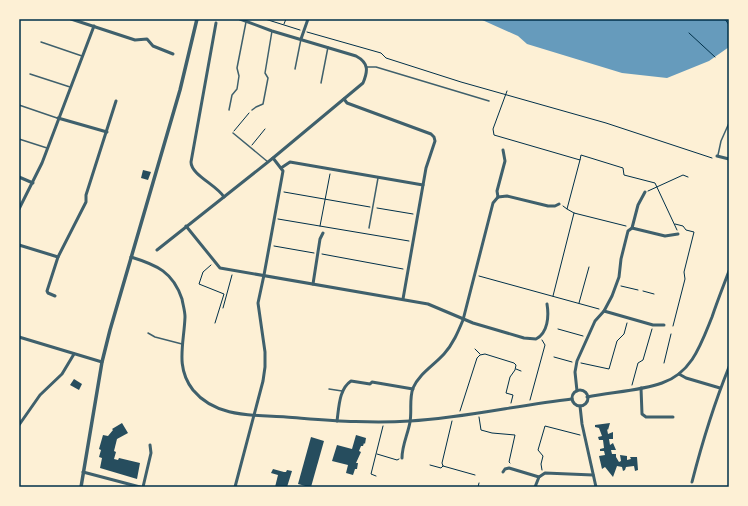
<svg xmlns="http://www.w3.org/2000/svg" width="748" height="506" font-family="Jost,sans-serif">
<rect width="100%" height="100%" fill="#fdf0d5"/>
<!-- water -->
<path fill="#669bbc" d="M480 19H729V47L709 61 667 78 622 73 527 44 518 36Z"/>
<!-- building -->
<g fill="#264d5e">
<path d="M143 170 151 172 148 180 141 178Z"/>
<path d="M74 379 82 384 79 390 70 385Z"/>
<path d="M122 423 128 433 117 439 114 451 116 452 114 459 118 460 119 458 140 463 137 479 100 468 102 458 99 457 101 450 99 449 103 435 108 436 113 430 112 429Z"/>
<path d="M610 423 608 430 607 429 608 434 613 432V439H609L610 445 613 443 616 450H611L612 454H616V457L619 462 621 461 620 455 627 456V460L631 459 630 457H637L638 470 635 471 634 466 626 467 625 470 623 471 622 467 617 466 613 477 605 467 602 469 599 456 605 455 604 451H600V449L604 448 603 440H599L598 437 602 436 599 428 595 427V425Z"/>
<path d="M356 435 366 438 365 444 364 443 363 446H361L359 451 361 452 356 463H358L357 469H355L353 475 346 473 348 465 332 461 337 445 352 449Z"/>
<path d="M311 437 324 441 311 487H309L298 484Z"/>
<path d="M273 469 284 472H286L287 470 292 471 287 487H275L278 475 271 473Z"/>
</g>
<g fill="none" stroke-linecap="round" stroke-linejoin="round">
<!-- path -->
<g stroke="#003049" stroke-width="1">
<path d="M265 19 300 30"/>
<path d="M725 19 729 25"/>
<path d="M284 24 286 19"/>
<path d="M307 32 381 53 386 58 461 82 606 123 712 158"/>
<path d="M689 33 715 57"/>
<path d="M507 91 493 129 494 135 580 160 581 155 623 168 624 175 655 183 677 230"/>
<path d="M234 131 249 113"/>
<path d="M252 145 265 129"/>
<path d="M648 191 683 175 688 177"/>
<path d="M284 192 370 207"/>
<path d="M563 206 567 209 580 160"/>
<path d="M377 208 413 214"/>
<path d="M567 209 574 213 626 226"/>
<path d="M278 219 409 241"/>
<path d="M320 226 330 174"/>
<path d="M274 246 314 253"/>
<path d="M322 254 403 269"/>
<path d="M211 265 203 272 199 284 224 294 215 323"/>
<path d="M479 276 599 309"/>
<path d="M621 286 638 290"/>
<path d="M643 291 654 294"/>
<path d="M553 296 574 213"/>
<path d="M579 303 589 267"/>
<path d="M223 308 232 275"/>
<path d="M673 326 685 279 684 272 694 232 686 230 683 226 675 224"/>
<path d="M558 329 583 336"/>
<path d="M475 349 480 354"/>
<path d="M554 357 572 362"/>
<path d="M581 363 609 369 617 341 624 334 627 323"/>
<path d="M664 363 671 334"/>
<path d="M516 369 521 371"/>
<path d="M632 385 638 363 643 360 652 329"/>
<path d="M530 400 545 345 542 340"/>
<path d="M460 411 477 358 480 355 485 354 514 363 516 365 515 370 510 377 506 393 513 395 511 403"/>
<path d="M479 417 481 430 492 433 515 435 509 462 510 463"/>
<path d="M452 421 442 463 443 466 475 475"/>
<path d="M377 454 397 460 399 459"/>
<path d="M430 465 441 468 443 466"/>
<path d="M542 470 541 464 543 456 538 450 545 426 580 435"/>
<path d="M376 476 371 474 383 426"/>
<path d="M478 487 479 483"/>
</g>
<!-- service -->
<g stroke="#3f606c" stroke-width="1.5">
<path d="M41 42 82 56"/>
<path d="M367 67H376L489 101"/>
<path d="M295 69 301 39"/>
<path d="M30 74 70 87"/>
<path d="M321 83 328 47"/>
<path d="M19 105 57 118"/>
<path d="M229 110 232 95 237 89 239 76 237 68 246 22"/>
<path d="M252 110 256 107 263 104 268 78 265 73 272 31"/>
<path d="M233 133 268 162"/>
<path d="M19 139 47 148"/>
<path d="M718 155 721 141 729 123"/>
<path d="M369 228 378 178"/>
<path d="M148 333 155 337 182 344"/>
<path d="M329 389 342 391"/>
</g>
<!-- minor -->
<g stroke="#3f606c" stroke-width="3">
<path d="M71 19 135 40 147 39 153 46 173 54"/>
<path d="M216 23 191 162C191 175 217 185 224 197"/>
<path d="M301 39 308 19"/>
<path d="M344 99 347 103 431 134 434 137 435 141 426 168 403 299"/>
<path d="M58 118 107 132"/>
<path d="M717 156 729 159"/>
<path d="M281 168 290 162 423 185"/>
<path d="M19 177 33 183"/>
<path d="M498 197 507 196 548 206H555L559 204"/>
<path d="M498 197 497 191 505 161 503 150"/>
<path d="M19 209 42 163 94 26"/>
<path d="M186 226 220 268 428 304 473 323 524 338 536 339C548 333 549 316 547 304"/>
<path d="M632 228 665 236 678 234"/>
<path d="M19 245 58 257"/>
<path d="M157 250 273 158 363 83C368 71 369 63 356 56L272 31 240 19"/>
<path d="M131 257C157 265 173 272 182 299 183 305 185 311 185 317 184 344 175 367 193 390 216 418 254 415 286 417 327 420 368 424 410 421 464 418 518 405 572 399"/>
<path d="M313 284 320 239 323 233"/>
<path d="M55 296 48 293 47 291 58 257 86 202V195L116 101"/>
<path d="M604 311 653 325H664"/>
<path d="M19 337 102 362"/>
<path d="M679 374 686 378 720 388"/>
<path d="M641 388 642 414 646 417H673"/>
<circle cx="580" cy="398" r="8"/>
<path d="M577 391 575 372 577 361 595 321 604 311 612 296 619 277 621 259 628 231 632 228 638 205 645 192"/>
<path d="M587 397C611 392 640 391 662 383 692 373 701 344 712 317 717 302 723 287 729 271"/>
<path d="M580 406 582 424 596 487"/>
<path d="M337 421C339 407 339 389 351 381L370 384 372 382 413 389"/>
<path d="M19 425 40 395 62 374 74 354"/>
<path d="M402 458C402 445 408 434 410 422 412 411 409 399 413 388 419 374 433 366 444 354 453 344 458 332 463 320L493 203 498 197"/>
<path d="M83 472 140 487"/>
<path d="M503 472 505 469 509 468 539 477"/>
<path d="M692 482C702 443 714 404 729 367"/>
<path d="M143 487 151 453 150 445"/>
<path d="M235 487 263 381 265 367V352L258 303 264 275 283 171 273 158"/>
<path d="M535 487 539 477 545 473 593 475"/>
</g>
<!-- tertiary -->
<path stroke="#3f606c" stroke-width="3.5" d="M81 487 102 362 110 330 180 90 197 19"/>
</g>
<!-- border -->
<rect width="748" height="506" fill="none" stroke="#fdf0d5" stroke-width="40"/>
<rect x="20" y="20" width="708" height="466" fill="none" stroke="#003049" stroke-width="1.5"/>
</svg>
